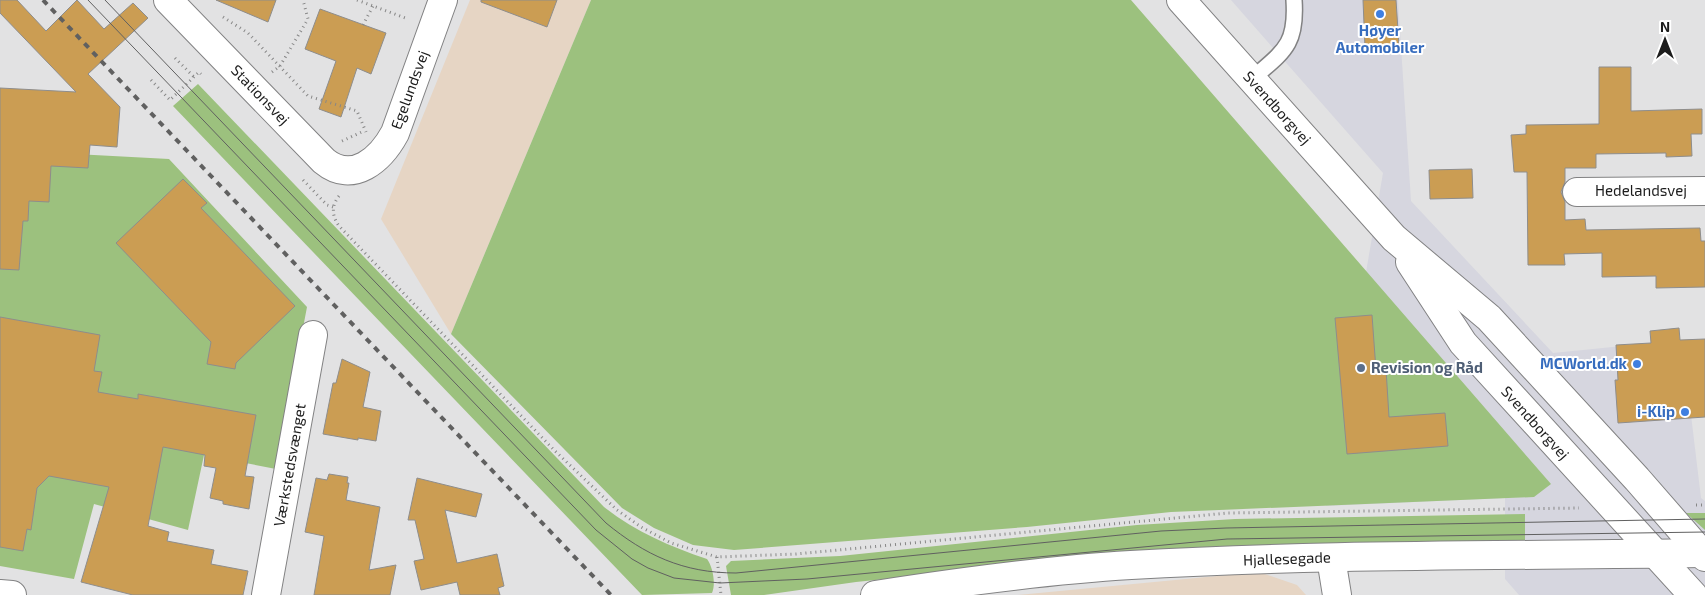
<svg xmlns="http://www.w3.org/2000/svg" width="1705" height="595" font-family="'Exo 2',sans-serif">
<rect width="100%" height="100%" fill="#e2e2e3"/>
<!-- built -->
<path fill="#d6d6df" d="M1231 0H1398L1411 201 1553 353 1682 340 1701 498 1705 501V595H1519L1505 579V498L1326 506 1383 173Z"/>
<!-- industrial -->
<g fill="#e6d5c4">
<path d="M470 0H591L451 334 381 219Z"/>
<path d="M1259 572 1297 585 1306 595H1018Z"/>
</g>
<!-- green -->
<g fill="#9cc17e">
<path d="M591 0H1131L1551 484 1534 497 1171 512 1027 527 734 550 693 545 654 528 622 508 451 334Z"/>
<path d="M198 84 604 507C636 532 669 546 707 559 713 567 716 584 712 593L642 595 173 106Z"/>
<path d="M0 150 169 159 307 307 276 469 204 455 188 530 94 504 74 579 0 566Z"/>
<path d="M1686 513H1705V530Z"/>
<path d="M1525 514V540L1029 564 856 582 764 595H731L726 566 731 561 840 556 1137 525 1235 519Z"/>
</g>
<!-- building -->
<g fill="#cb9d53" stroke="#8e8d8c">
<path d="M0 0H17L46 31 77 0 104 29 133 3 148 18 88 74 120 107 117 147 90 145 88 168 51 166 49 202 29 201 28 221H23L19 270 0 269V88L76 92 0 13Z"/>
<path d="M216 0H276L268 22Z"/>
<path d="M481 0H557L547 27 481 2Z"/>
<path d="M1363 0H1396L1399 46 1365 48Z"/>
<path d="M320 9 386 33 371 74 357 68 341 117 319 109 336 61 305 49Z"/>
<path d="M1599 67H1631V111L1702 109V134H1691L1692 156 1666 157V153L1596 154V168H1565V182L1561 192 1565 202V220L1585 219 1586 230 1700 228 1701 241H1705V287L1656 288V276L1602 277V253L1564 254 1565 265H1528L1527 172H1514L1511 135 1526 134V125L1599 124Z"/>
<path d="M1472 169 1473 198 1430 199 1429 170Z"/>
<path d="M183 179 207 203 201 208 295 306 236 363 235 369 207 364 211 342 116 243Z"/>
<path d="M1372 315 1376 370 1386 369 1389 417 1445 413 1448 446 1347 454 1335 318Z"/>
<path d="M0 317 100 335 94 371 102 372 98 392 138 399V394L256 415 245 476 254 477 249 509 223 504V501L210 498 216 468 204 466 205 455 163 447 148 526 169 532 167 541 214 550 211 564 248 571 243 595H133L81 582 109 487 49 476 37 488 31 530 27 529 23 551 0 547Z"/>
<path d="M1679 328 1680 340 1705 339V417L1618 423 1615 380H1618L1616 345 1651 343 1650 331Z"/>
<path d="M342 359 370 372 363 407 381 411 376 441 358 438V440L323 434 333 383H336Z"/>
<path d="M329 474 348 477 347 483H349L346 500 380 507 369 570 396 565 390 595H314L324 536 305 532 316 478 327 480Z"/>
<path d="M417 478 482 494 476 517 445 510 457 563 497 554 504 586 498 588 500 595H460L457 582 421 590 414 561 424 559 415 520H408Z"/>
</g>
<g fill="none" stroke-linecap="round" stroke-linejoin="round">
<!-- lane casing -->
<g stroke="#828283" stroke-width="18">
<path id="lane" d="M1252 79C1284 51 1297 45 1294 0"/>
</g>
<!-- street casing -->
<g stroke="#828283" stroke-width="30">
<g id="street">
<path d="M168 0 324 161C353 185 381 159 395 133L443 0"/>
<path d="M1577 192 1705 191"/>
<path d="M1331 558 1337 595"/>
<path d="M266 595 313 335"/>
</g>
</g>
<!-- secondary casing -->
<g stroke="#828283" stroke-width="30">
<g id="secondary">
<path d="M1181 0 1394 238 1489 318 1637 479 1705 557"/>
<path d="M1410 262 1463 343 1693 595"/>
<path d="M0 594 12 595"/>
<path d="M875 595C959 582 1046 570 1131 565 1321 554 1511 556 1701 553"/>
</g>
</g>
<!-- path -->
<g stroke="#878787" stroke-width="3" stroke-dasharray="1 4" stroke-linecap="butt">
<path d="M357 0 408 19"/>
<path d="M223 17 248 33 308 96 357 111 366 132"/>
<path d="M363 25 373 6"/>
<path d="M175 58 194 77"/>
<path d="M272 72 280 66 308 19 303 0"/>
<path d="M151 80 170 100 199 72 201 74"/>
<path d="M342 141 364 131"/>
<path d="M303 180 327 205 333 207"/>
<path d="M339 196C331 206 332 216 339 226L554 450 617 510 641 527 671 543 717 557 796 554 1228 513 1579 508"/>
<path d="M1696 505H1705"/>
<path d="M717 557 721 595"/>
</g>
<!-- lane -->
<use href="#lane" stroke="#fff" stroke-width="15"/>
<!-- street -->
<use href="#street" stroke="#fff" stroke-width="28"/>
<!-- secondary -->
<use href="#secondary" stroke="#fff" stroke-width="28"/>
<!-- tram -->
<g stroke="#606060" stroke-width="1">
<path d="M88 0 596 530 632 559 648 568 674 578 720 583 807 579 1227 539 1705 532"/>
<path d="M105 0 606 523C645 555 683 573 736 573L1161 531 1226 528 1705 519"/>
</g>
<!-- rail -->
<path stroke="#606060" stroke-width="4" stroke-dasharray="6 6" stroke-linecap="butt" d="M43 0 611 595"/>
</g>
<!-- markers -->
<g fill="#3f7fe0" stroke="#fff" stroke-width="2">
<circle cx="1380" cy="14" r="5"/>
<circle cx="1637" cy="364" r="5"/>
<circle cx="1685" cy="412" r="5"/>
</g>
<circle fill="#5c6f8a" stroke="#fff" stroke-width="2" cx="1361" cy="368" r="5"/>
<g text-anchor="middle" stroke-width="4" stroke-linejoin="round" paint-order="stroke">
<!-- shop labels -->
<g font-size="15" font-weight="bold" fill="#366cbe" stroke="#fff" text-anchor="end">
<text x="1380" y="36" text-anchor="middle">Høyer<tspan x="1380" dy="17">Automobiler</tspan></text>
<text x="1627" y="369">MCWorld.dk</text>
<text x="1675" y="417">i-Klip</text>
</g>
<!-- street labels -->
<g font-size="15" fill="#1c1c1c" stroke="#fff">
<text transform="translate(410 90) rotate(-70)" y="5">Egelundsvej</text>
<text transform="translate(260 95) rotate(46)" y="5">Stationsvej</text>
<text transform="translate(1277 108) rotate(48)" y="5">Svendborgvej</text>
<text x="1641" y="196">Hedelandsvej</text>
<text transform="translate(1535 423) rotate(48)" y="5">Svendborgvej</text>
<text transform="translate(290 465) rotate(-80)" y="5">Værkstedsvænget</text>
<text transform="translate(1287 559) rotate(-2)" y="5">Hjallesegade</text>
</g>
<!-- service labels -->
<g font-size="15" font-weight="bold" fill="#4e5e75" stroke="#fff" text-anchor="start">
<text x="1371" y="373">Revision og Råd</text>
</g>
</g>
<!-- north arrow -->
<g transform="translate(1665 40)" stroke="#ffffff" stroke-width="4" paint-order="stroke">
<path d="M0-4L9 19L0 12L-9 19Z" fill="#1c1c1c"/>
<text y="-8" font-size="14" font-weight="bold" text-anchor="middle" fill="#1c1c1c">N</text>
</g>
</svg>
